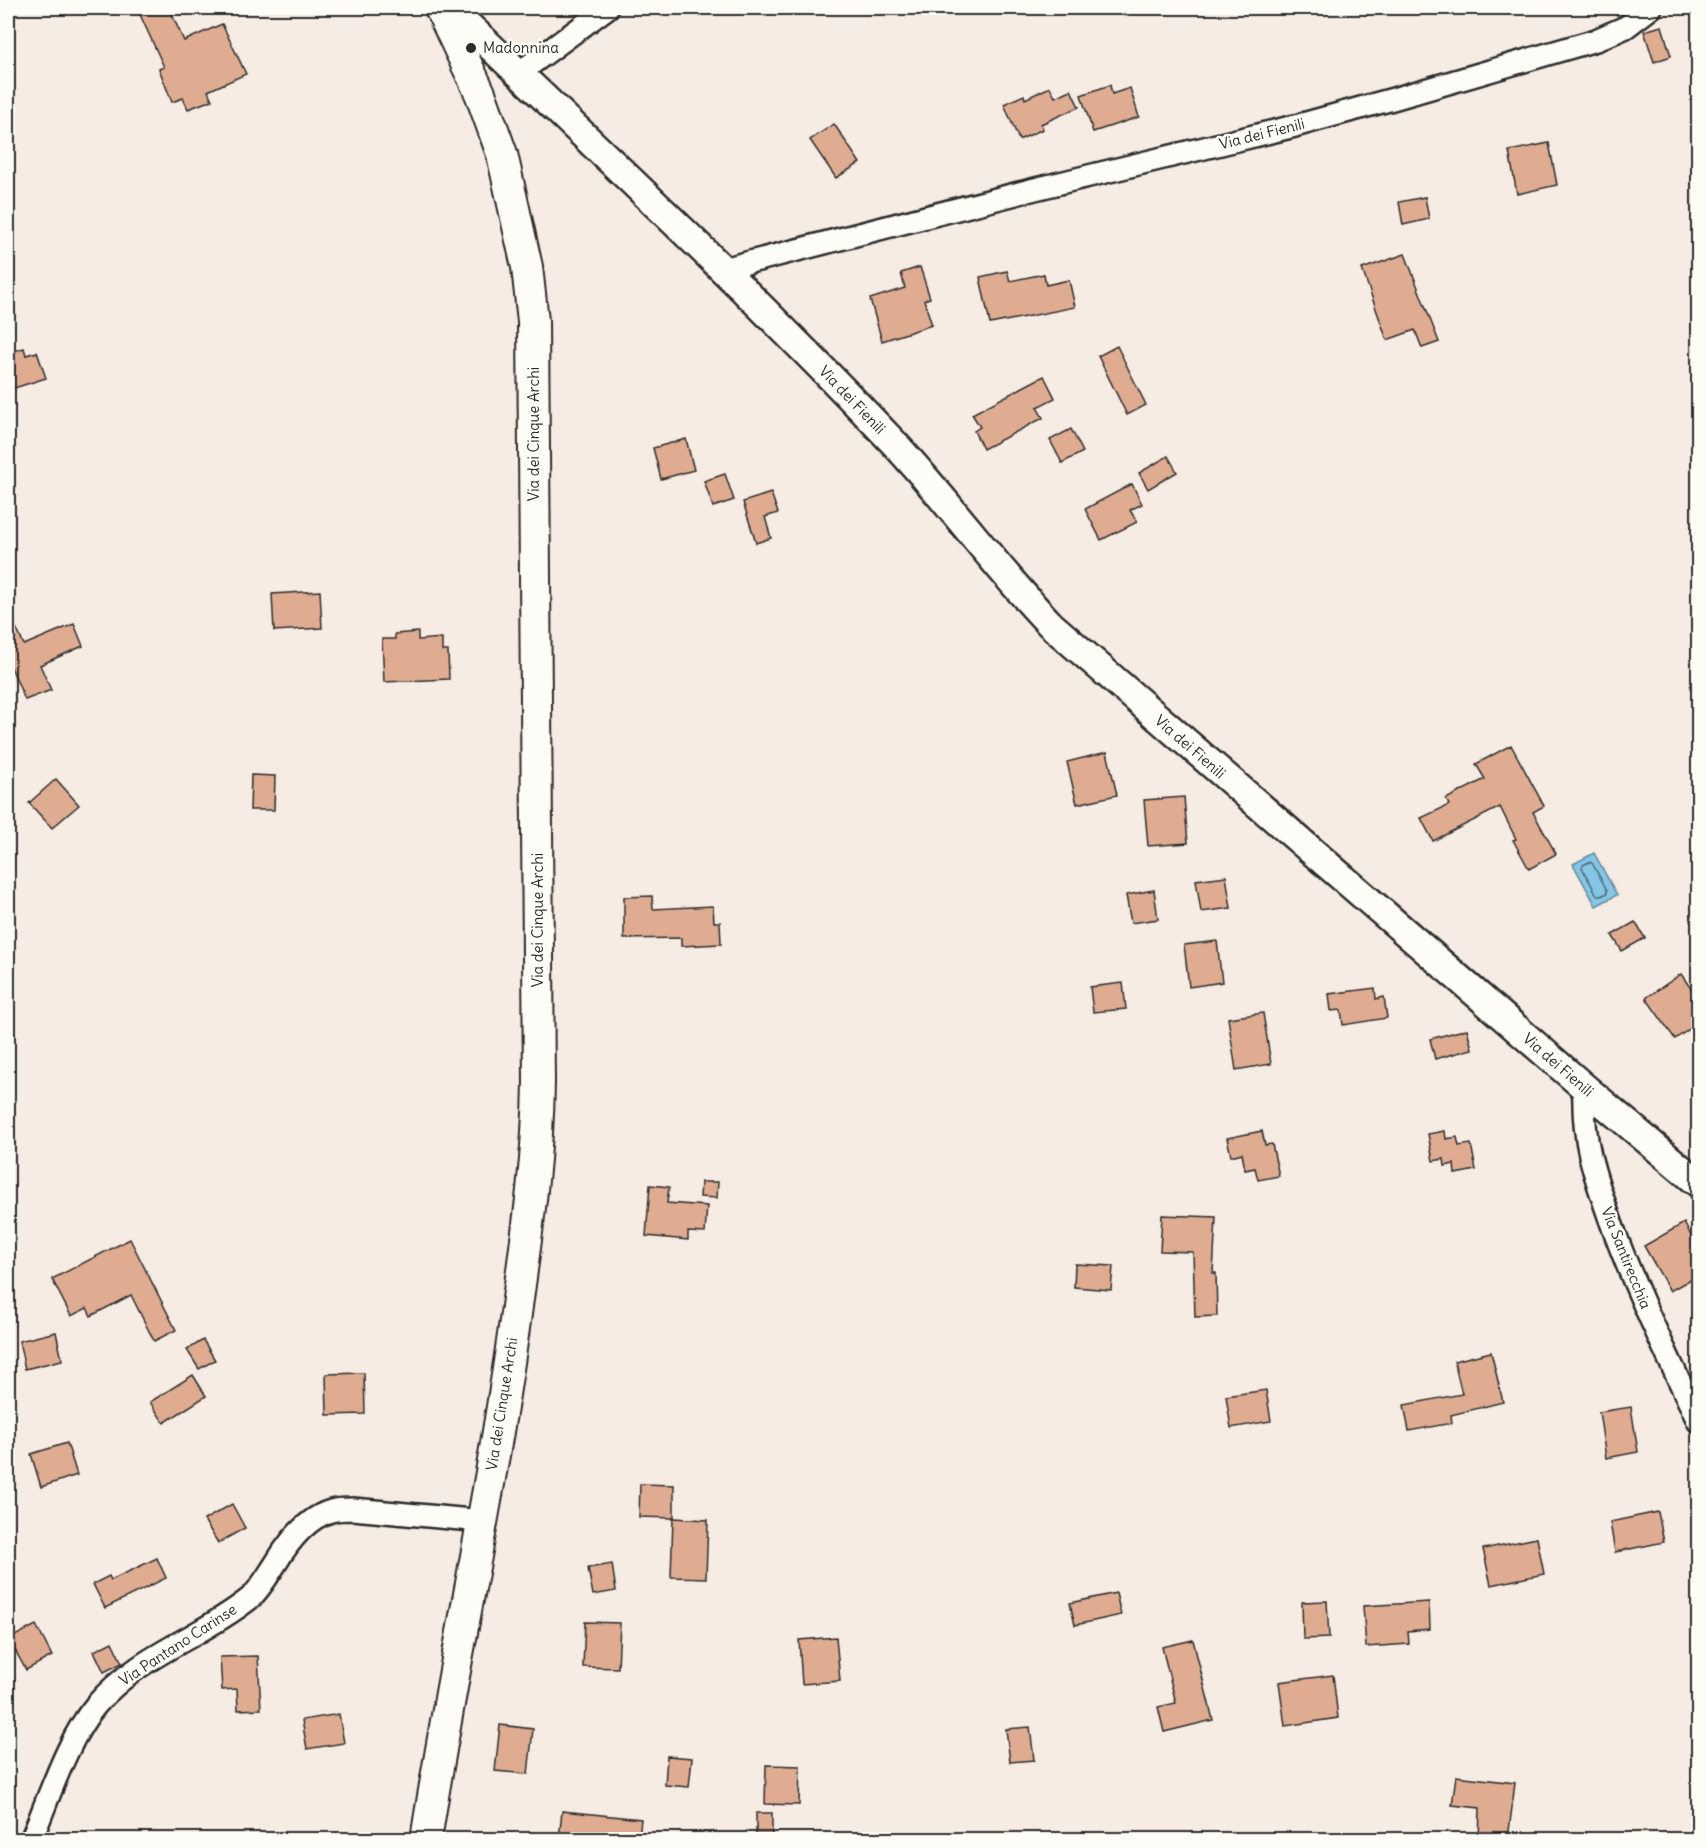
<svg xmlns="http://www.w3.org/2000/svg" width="1706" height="1847" font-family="Delius,sans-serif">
<rect width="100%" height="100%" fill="#f7ece3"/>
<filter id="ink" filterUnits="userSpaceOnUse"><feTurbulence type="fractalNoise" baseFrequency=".0167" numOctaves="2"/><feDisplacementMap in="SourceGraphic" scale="12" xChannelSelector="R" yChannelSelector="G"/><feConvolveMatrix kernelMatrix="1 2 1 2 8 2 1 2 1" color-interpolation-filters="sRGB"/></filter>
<g filter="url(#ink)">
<!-- water -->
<path fill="#84c6e5" stroke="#60889b" stroke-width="1.5" d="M1594 853 1617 895 1596 906 1573 864Z"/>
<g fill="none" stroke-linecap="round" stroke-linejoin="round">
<!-- shore -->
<path stroke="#4f6975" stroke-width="1.5" d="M1589 862 1592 863 1607 890V893L1601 896 1597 895 1582 868 1583 865Z"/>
</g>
<!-- building -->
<g fill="#dfac92" stroke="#2b2b2b" stroke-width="1.5">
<path d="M137 8H169L184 41 222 24 246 74 208 91 212 100 188 109 183 98 172 102 159 69 164 67Z"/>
<path d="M1662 26 1671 56 1654 62 1644 31Z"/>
<path d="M1110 85 1112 94 1130 88 1139 117 1093 132 1081 95Z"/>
<path d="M1050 87 1055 97 1071 90 1079 107 1041 124 1043 129 1019 140 1004 104 1024 95 1025 99Z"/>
<path d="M834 124 860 163 836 178 810 140Z"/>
<path d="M1549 143 1557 185 1517 194 1509 151Z"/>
<path d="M1425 197 1429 219 1403 225 1399 202Z"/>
<path d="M1405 254 1439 342 1422 348 1415 330 1387 340 1362 269Z"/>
<path d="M920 267 930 298 924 300 932 325 882 341 870 299 905 288 901 273Z"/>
<path d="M1007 271 1010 281 1044 274 1046 285 1069 280 1075 307 990 324 980 277Z"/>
<path d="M1117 346 1146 405 1127 415 1098 356Z"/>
<path d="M24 348 26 355 37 352 46 378 8 390V353Z"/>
<path d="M1044 376 1055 398 1037 407 1043 418 983 449 974 431 980 427 972 414Z"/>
<path d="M1071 429 1083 452 1062 463 1050 440Z"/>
<path d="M686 439 694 470 661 479 653 448Z"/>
<path d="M1168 456 1177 472 1148 489 1139 473Z"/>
<path d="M725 474 734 500 713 507 704 481Z"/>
<path d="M1132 484 1142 504 1130 510 1137 522 1101 540 1085 509Z"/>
<path d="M771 493 778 513 765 517 771 538 756 543 743 502Z"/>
<path d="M320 591 322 628 274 631 272 594Z"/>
<path d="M8 610 24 645 74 624 83 646 40 665 51 690 25 700 8 660Z"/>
<path d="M418 632V640L442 638V651H448L449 679 384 682 382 639H395V634Z"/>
<path d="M1511 745 1544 806 1533 812 1556 854 1529 869 1513 840 1516 839 1500 807 1433 841 1421 818 1449 805 1446 799 1485 779 1476 764Z"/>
<path d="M1107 752 1117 795 1077 804 1067 762Z"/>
<path d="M251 775 275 776 274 810H250Z"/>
<path d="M56 779 79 805 52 828 29 803Z"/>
<path d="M1184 797 1188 843 1148 846 1144 800Z"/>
<path d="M1226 876 1231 908 1201 912 1196 880Z"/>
<path d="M1154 890 1158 919 1131 923 1126 895Z"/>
<path d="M652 896 653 909 713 906 714 922H720L721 944 681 946V938L624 939V897Z"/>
<path d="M1635 922 1645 938 1622 951 1612 935Z"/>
<path d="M1217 941 1222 982 1189 987 1184 945Z"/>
<path d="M1681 974 1698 999V1023L1675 1039 1646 998Z"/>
<path d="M1123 983 1126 1009 1093 1012 1090 987Z"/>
<path d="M1375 988 1376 999 1384 997 1387 1018 1343 1025 1341 1010 1331 1011 1329 994Z"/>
<path d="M1263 1013 1271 1064 1236 1070 1228 1018Z"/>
<path d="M1467 1029 1472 1049 1435 1059 1430 1039Z"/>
<path d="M1262 1131 1265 1145 1272 1144 1279 1176 1258 1180 1255 1168 1245 1170 1242 1153 1231 1156 1227 1138Z"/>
<path d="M1445 1131 1446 1139 1457 1137 1459 1146 1471 1144 1476 1170 1455 1174 1454 1164 1445 1166 1444 1159 1433 1161 1428 1134Z"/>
<path d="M701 1182H718L717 1198 700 1197Z"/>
<path d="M650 1185 669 1187 667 1203 707 1206 705 1233 688 1232V1240L646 1236Z"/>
<path d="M1162 1215 1216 1217 1213 1273H1216L1217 1316 1195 1317 1193 1252 1160 1251Z"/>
<path d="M1684 1223 1698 1248V1275L1670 1291 1644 1246Z"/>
<path d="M130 1239 176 1330 154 1341 131 1295 91 1316 87 1308 71 1316 52 1279Z"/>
<path d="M1075 1264 1113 1266 1111 1290 1074 1287Z"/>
<path d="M56 1332 62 1360 25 1369 19 1341Z"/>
<path d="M203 1340 215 1360 199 1369 187 1350Z"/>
<path d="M1491 1352 1503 1402 1451 1415 1452 1423 1409 1431 1404 1405 1462 1394 1454 1361Z"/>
<path d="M364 1373 365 1414 327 1415 326 1374Z"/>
<path d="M193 1375 206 1396 164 1423 150 1402Z"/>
<path d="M1266 1390 1271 1421 1231 1428 1226 1396Z"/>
<path d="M1631 1407 1638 1452 1606 1458 1599 1412Z"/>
<path d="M67 1443 77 1475 41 1487 31 1454Z"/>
<path d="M640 1484 674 1485V1518L639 1517Z"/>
<path d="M232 1504 245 1528 218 1543 204 1520Z"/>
<path d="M1658 1512 1664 1542 1615 1552 1610 1522Z"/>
<path d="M673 1518 708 1520 706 1578 671 1577Z"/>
<path d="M1537 1538 1544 1574 1491 1585 1483 1549Z"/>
<path d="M157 1558 166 1578 105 1608 93 1584 109 1576 111 1580Z"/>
<path d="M612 1564 616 1591 593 1595 588 1568Z"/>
<path d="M1116 1593 1121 1615 1075 1625 1070 1603Z"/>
<path d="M1327 1601 1329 1638 1303 1639 1302 1602Z"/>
<path d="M1429 1602 1430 1629 1408 1631 1409 1644 1366 1647 1363 1606Z"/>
<path d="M585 1622 620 1623 618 1668 583 1667Z"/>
<path d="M36 1625 52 1656 26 1670 9 1639Z"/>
<path d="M836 1637 840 1681 802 1684 799 1640Z"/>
<path d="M1193 1640 1213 1720 1164 1732 1158 1707 1176 1703 1162 1647Z"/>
<path d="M112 1642 122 1663 104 1672 94 1651Z"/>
<path d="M258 1656 261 1709 238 1710 237 1689 222 1690 220 1657Z"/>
<path d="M1333 1675 1338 1718 1285 1726 1279 1682Z"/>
<path d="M339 1714 344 1743 307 1749 302 1720Z"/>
<path d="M500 1725 533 1729 528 1774 495 1771Z"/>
<path d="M1030 1727 1034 1760 1010 1762 1006 1729Z"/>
<path d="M667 1756 692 1758 689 1787 665 1785Z"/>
<path d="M766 1765 800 1766 799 1805 765 1804Z"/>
<path d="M1456 1776 1515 1783 1508 1839H1479L1480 1808 1452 1805Z"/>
<path d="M562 1811 641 1819 639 1837 600 1833 599 1839H559Z"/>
<rect x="756" y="1813" width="16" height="22"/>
</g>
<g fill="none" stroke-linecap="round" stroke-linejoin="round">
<!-- minor casing -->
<g stroke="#2b2b2b" stroke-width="26">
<g id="minor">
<path d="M519 73 607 8"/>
<path d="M723 269 1031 190 1295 126 1393 99 1596 40 1626 27 1651 8"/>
<path d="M1584 1087C1582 1142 1594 1174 1612 1225 1636 1292 1668 1356 1698 1421"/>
<path d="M31 1840C49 1798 67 1739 96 1705 137 1656 200 1638 249 1599 260 1590 268 1575 276 1563 288 1543 307 1518 331 1511 338 1509 346 1509 353 1509L482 1521"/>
</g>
</g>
<!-- tertiary casing -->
<g stroke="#2b2b2b" stroke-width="32">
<path id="tertiary" d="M450 8C600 151 751 292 894 443 949 502 995 567 1051 625L1584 1087 1698 1183"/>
</g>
<!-- secondary casing -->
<g stroke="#2b2b2b" stroke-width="34">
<path id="secondary" d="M426 1840C454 1659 494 1481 518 1299 528 1227 538 1156 539 1083L533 321 527 267 502 154 480 93 440 8"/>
</g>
<!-- minor -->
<use href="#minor" stroke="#fdfcf7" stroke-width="21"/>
<!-- tertiary -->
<use href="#tertiary" stroke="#fdfcf7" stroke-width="27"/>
<!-- secondary -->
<use href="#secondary" stroke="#fdfcf7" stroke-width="30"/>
</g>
</g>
<!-- markers -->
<circle fill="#2b2b2b" stroke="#fdfcf7" stroke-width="2" cx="471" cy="48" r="6"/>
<g text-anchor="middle" stroke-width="5" stroke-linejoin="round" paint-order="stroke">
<!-- poi labels -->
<g font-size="15" fill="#2b2b2b" stroke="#fdfcf7" text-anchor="start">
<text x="483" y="53">Madonnina</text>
</g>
<!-- street labels -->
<g font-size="15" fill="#2b2b2b" stroke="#fdfcf7">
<text transform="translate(1262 134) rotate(-14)" y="5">Via dei Fienili</text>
<text transform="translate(852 400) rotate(46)" y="5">Via dei Fienili</text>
<text transform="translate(534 434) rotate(-90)" y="5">Via dei Cinque Archi</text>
<text transform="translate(1190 747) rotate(41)" y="5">Via dei Fienili</text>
<text transform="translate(538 920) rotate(-90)" y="5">Via dei Cinque Archi</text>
<text transform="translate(1558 1065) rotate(41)" y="5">Via dei Fienili</text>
<text transform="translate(1626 1258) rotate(68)" y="5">Via Santirecchia</text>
<text transform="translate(502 1404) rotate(-81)" y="5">Via dei Cinque Archi</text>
<text transform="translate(178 1645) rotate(-33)" y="5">Via Pantano Carinse</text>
</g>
</g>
<!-- margin -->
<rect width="1706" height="1847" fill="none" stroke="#fdfcf7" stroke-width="30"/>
<rect x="15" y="15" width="1676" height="1817" fill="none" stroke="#2b2b2b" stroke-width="2" filter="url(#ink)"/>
</svg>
